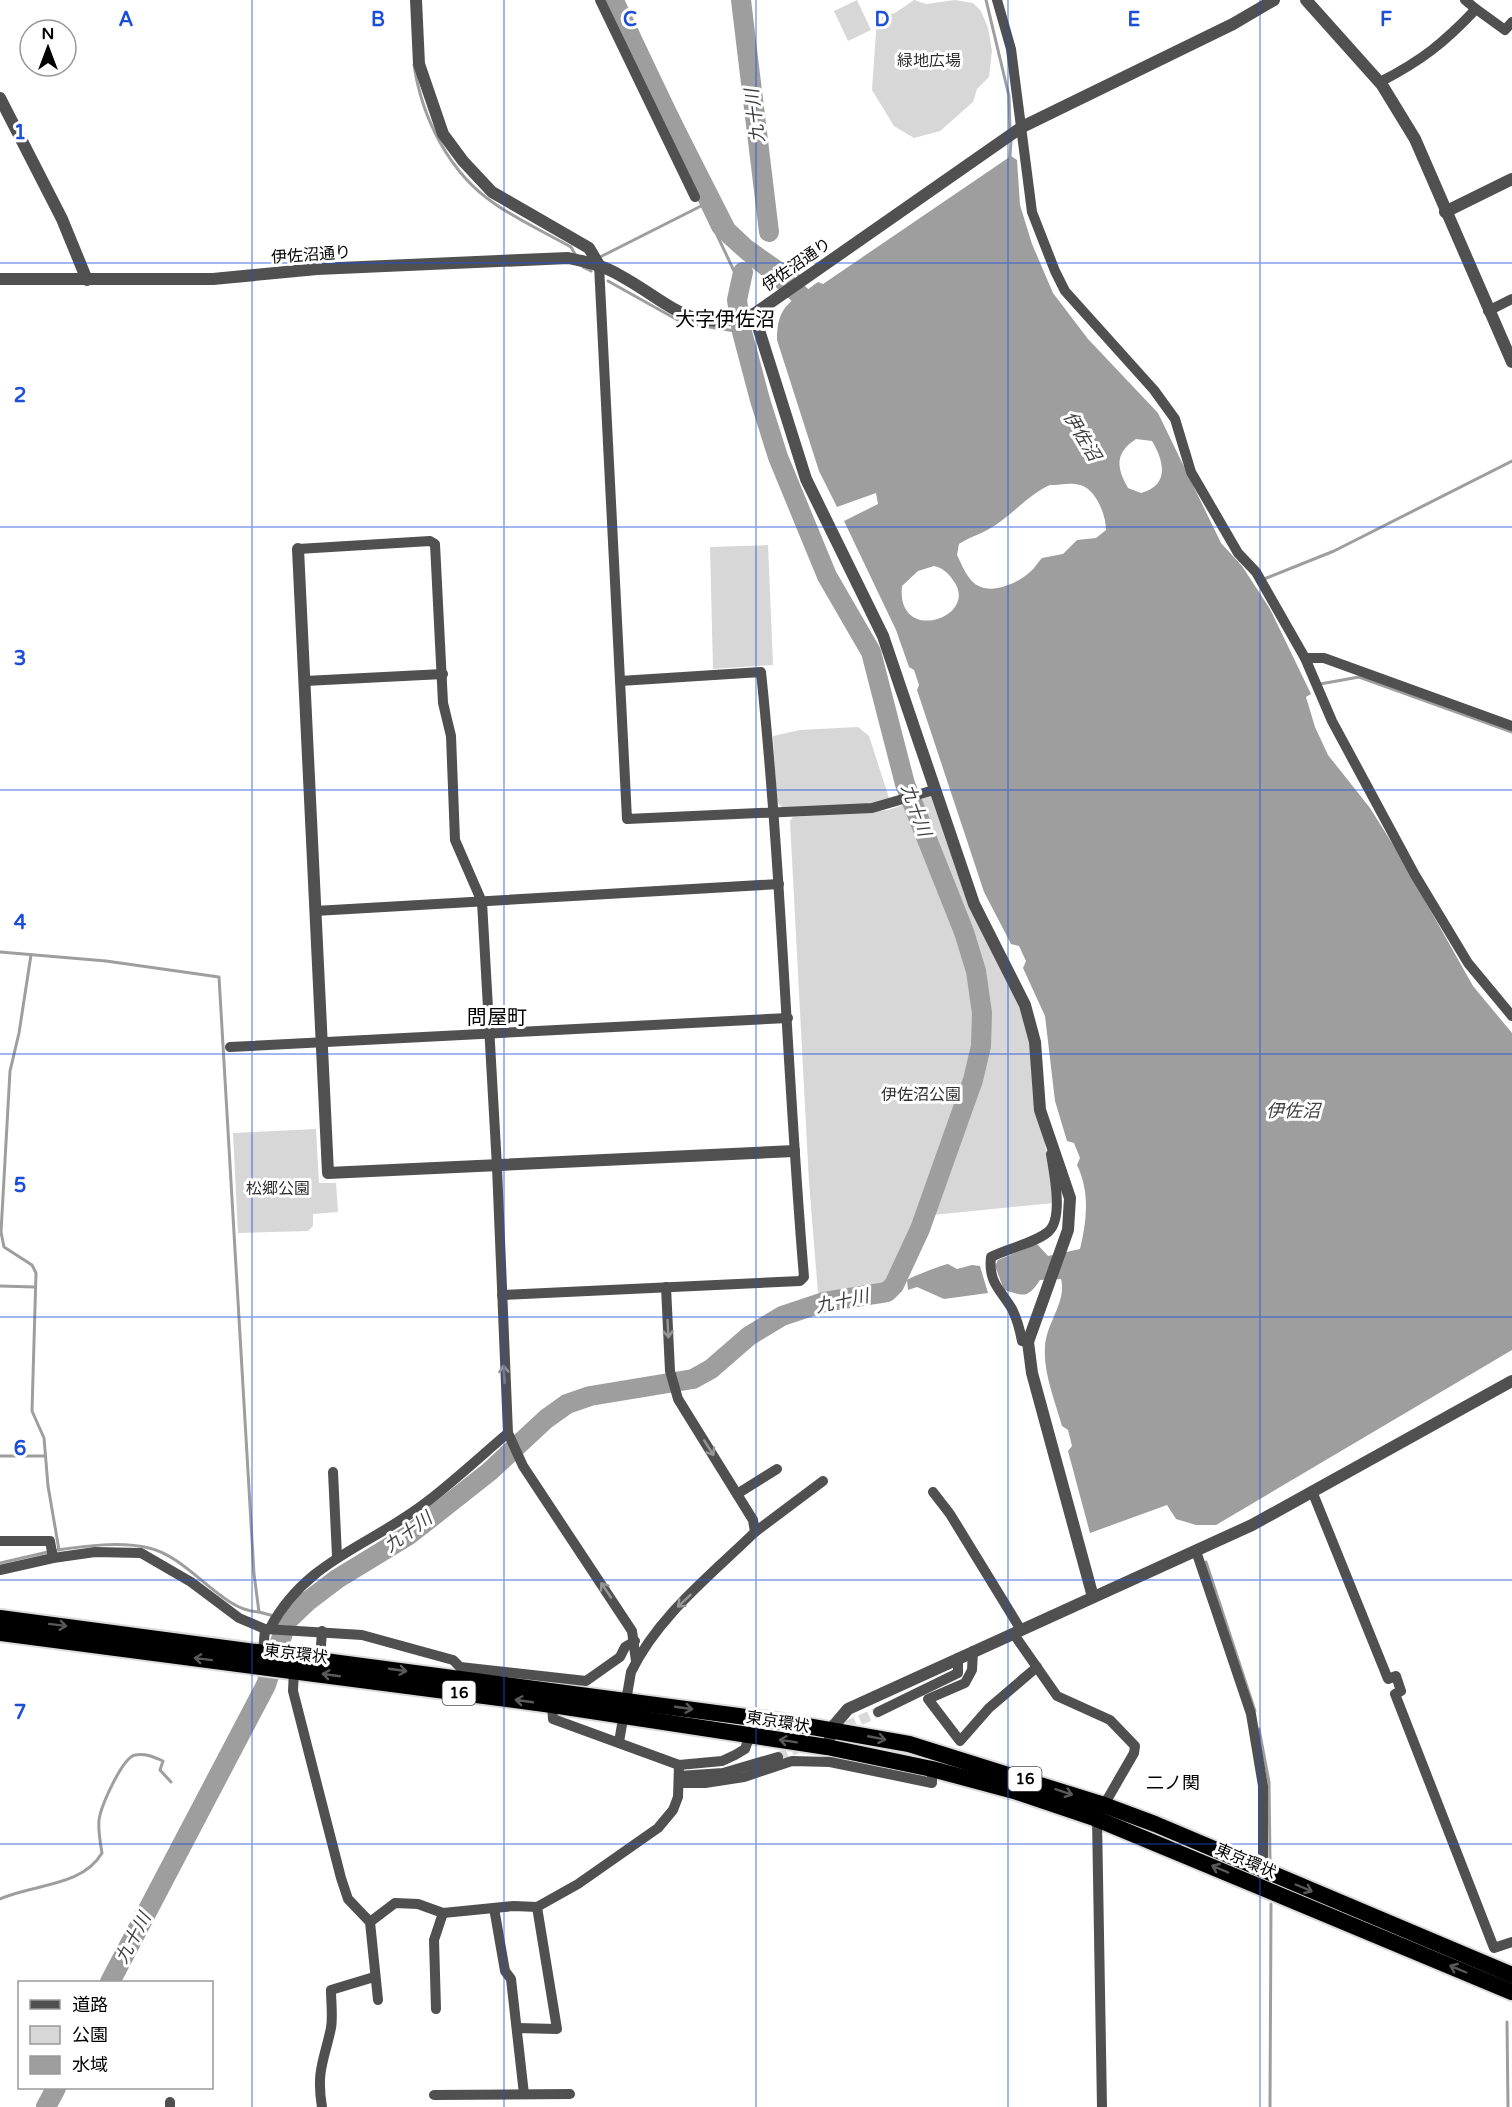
<svg xmlns="http://www.w3.org/2000/svg" width="1512" height="2107" font-family="'Varela Round','Noto Sans JP',sans-serif">
<rect width="100%" height="100%" fill="#fff"/>
<!-- green -->
<g fill="#d7d7d7">
<path d="M857 0 871 30 848 41 834 11Z"/>
<path d="M914 0 926 4 955 0 973 3 981 11 988 28 992 51 989 77 977 89 973 102 940 131 914 138 894 126 872 90 877 18 895 13Z"/>
<path d="M768 545 773 665 713 669 710 547Z"/>
<path d="M858 727 869 736 890 801 875 804 784 809 777 802 773 736 800 730Z"/>
<path d="M931 796 964 893 1020 1001 1030 1044 1054 1203 922 1216C910 1242 901 1279 874 1292L818 1293 809 1182 790 821 793 817 888 810Z"/>
<path d="M316 1129 319 1183H336L338 1212 313 1214V1226L308 1231 238 1233 233 1133Z"/>
</g>
<!-- water -->
<g fill="#9e9e9e" fill-rule="evenodd">
<path d="M1011 156 1017 160 1020 205 1032 244 1053 293 1088 339 1158 413 1221 543 1242 566 1270 609 1311 694 1306 697 1315 727 1328 755 1370 808 1397 851 1473 986 1512 1033V1350L1216 1525H1196L1176 1519 1167 1505 1090 1533 1068 1451 1072 1446 1068 1430 1062 1426C1055 1401 1043 1372 1045 1347 1046 1323 1067 1302 1061 1279L1040 1280C1027 1299 1025 1296 1004 1290L995 1266 998 1260 1037 1244 1048 1256 1080 1249C1087 1220 1090 1192 1077 1165L1080 1158 1074 1143 1067 1141 1055 1101 1045 1016 1023 968 1026 961 1019 946 1011 944 984 892 917 690 919 685 914 670 909 667 896 630 844 521 878 504 876 493 837 507 819 471 777 340C777 303 792 302 818 282L823 284ZM1136 439 1152 441C1164 461 1170 485 1141 493L1128 488C1116 467 1115 453 1136 439ZM1050 485C1060 485 1071 482 1080 485 1096 489 1106 515 1106 530L1096 538 1077 540 1063 554 1042 558C1038 562 1035 568 1030 572 1017 584 989 596 974 583 966 576 962 565 957 555L959 544C971 536 985 533 997 524 1013 513 1034 491 1050 485ZM934 566C944 568 949 574 955 583 977 618 896 645 902 586L918 571Z"/>
<path d="M948 1264 957 1269 972 1265 980 1266 988 1293 944 1299 917 1287 908 1290 907 1280C911 1277 942 1265 948 1264Z"/>
</g>
<g fill="none" stroke-linecap="round" stroke-linejoin="round">
<!-- stream -->
<g stroke="#9e9e9e" stroke-width="3">
<path d="M606 0 635 61"/>
<path d="M623 0 664 89 733 225 751 242 802 278"/>
<path d="M986 0 1009 96 1010 130"/>
<path d="M414 65C422 118 449 173 495 204 518 220 546 233 571 247L576 256"/>
<path d="M1010 157 1011 140"/>
<path d="M699 197 735 273 737 300"/>
<path d="M600 257 709 202"/>
<path d="M583 267 591 271"/>
<path d="M608 281 683 323 742 332"/>
<path d="M1264 579 1334 551 1512 461"/>
<path d="M1320 684 1359 677 1512 732"/>
<path d="M0 952 106 961 219 977 254 1574 259 1612 274 1616"/>
<path d="M31 955 19 1033 10 1071 1 1232 4 1247 32 1265 36 1273 32 1411 44 1438 48 1486 59 1550"/>
<path d="M0 1286 35 1287"/>
<path d="M0 1456H45"/>
<path d="M57 1550C85 1546 121 1541 149 1548 189 1557 221 1611 259 1612"/>
<path d="M1206 1562 1255 1711"/>
<path d="M0 1563 48 1552"/>
<path d="M1259 1729 1269 1782 1270 1860"/>
<path d="M0 1899C33 1884 82 1887 102 1853 100 1841 98 1831 99 1820 101 1806 122 1758 135 1755 145 1753 154 1757 163 1761L160 1770 171 1782"/>
<path d="M1507 2022 1508 2107"/>
<path d="M1270 2107 1271 1904"/>
</g>
<!-- river -->
<g stroke="#9e9e9e" stroke-width="20">
<path d="M613 0 721 226C750 257 787 279 815 310"/>
<path d="M741 0 769 232"/>
<path d="M110 1982 266 1685 287 1621 308 1601 337 1579 409 1535 489 1472 546 1419 567 1404 590 1396 693 1379 711 1369 749 1336 782 1316 824 1302 887 1292 894 1285 920 1229 973 1080 981 1046 982 1013 976 971 964 932 905 784 871 652 827 576 778 457 760 400 742 332 737 300 743 272"/>
<path d="M46 2107 56 2088"/>
</g>
<!-- minor-tunnel -->
<path stroke="#d9d9d9" stroke-width="10" stroke-dasharray="10 5" stroke-linecap="butt" d="M778 1757 878 1712"/>
<!-- trunk casing -->
<g stroke="#dbdbdb" stroke-width="20">
<g id="trunk">
<path d="M0 1618 784 1722 909 1744 1104 1805 1155 1824 1512 1975"/>
<path d="M0 1633 552 1705 827 1747 932 1769 1014 1791 1097 1819 1512 1992"/>
</g>
</g>
<!-- minor -->
<g stroke="#505050" stroke-width="10">
<path d="M600 0 695 197"/>
<path d="M997 0 1011 49 1032 212 1055 271 1065 291 1154 390 1175 419 1191 472 1238 553 1256 572 1305 658 1332 721 1415 875 1468 963 1512 1016"/>
<path d="M1465 0 1476 9"/>
<path d="M1380 82C1421 61 1444 43 1476 9L1505 30 1512 22"/>
<path d="M599 265 627 819 872 808 934 790"/>
<path d="M1488 311 1512 299"/>
<path d="M298 549 430 541 435 544 443 703 451 736 455 840 482 902 497 1167 508 1433 523 1466 632 1631 636 1661"/>
<path d="M1305 658H1324L1512 726"/>
<path d="M305 681 443 674"/>
<path d="M315 911 779 884"/>
<path d="M230 1047 788 1018"/>
<path d="M502 1295 800 1281 804 1277C787 1076 782 874 761 672L620 681"/>
<path d="M1028 1342 1022 1341C1020 1330 1017 1319 1012 1309 1001 1290 988 1283 991 1257 1008 1248 1033 1244 1048 1232 1064 1219 1054 1173 1051 1154"/>
<path d="M333 1472 337 1556"/>
<path d="M1312 1491 1388 1679 1396 1676 1401 1691 1395 1694 1494 1948 1512 1942"/>
<path d="M933 1492 950 1514 1021 1630"/>
<path d="M737 1494 777 1469"/>
<path d="M755 1532 823 1481"/>
<path d="M0 1541H50L53 1558 95 1552 141 1553 191 1582 239 1618 265 1629 362 1635 453 1660 460 1667 586 1681 620 1657 625 1647 635 1641"/>
<path d="M1196 1551 1251 1714 1263 1786V1871"/>
<path d="M0 1570 53 1558"/>
<path d="M270 1628C307 1559 371 1546 428 1501 455 1480 481 1456 508 1433"/>
<path d="M1013 1633 1057 1696 1110 1720 1135 1746 1134 1753 1104 1805"/>
<path d="M973 1651 972 1670 965 1683 928 1699 960 1741 989 1708 1037 1667"/>
<path d="M263 1652 265 1629"/>
<path d="M320 1660 322 1631"/>
<path d="M294 1670 293 1691 341 1878 348 1899 370 1922 378 2000"/>
<path d="M552 1705 553 1719 679 1765 722 1761 735 1755 745 1749 750 1735"/>
<path d="M878 1712 958 1673V1658"/>
<path d="M619 1742 631 1672C658 1616 711 1575 755 1532L753 1520 678 1399 670 1371 666 1287"/>
<path d="M679 1776 723 1773 778 1757"/>
<path d="M679 1783H705L744 1777 792 1761 830 1762 932 1783V1769"/>
<path d="M1097 1819 1102 2107"/>
<path d="M494 1908 505 1971 511 1979 524 2094"/>
<path d="M370 1922 395 1903 418 1904 443 1913 514 1906 537 1907 578 1884 658 1828 673 1810 678 1797 679 1765"/>
<path d="M436 2009 434 1940 443 1913"/>
<path d="M517 2028 557 2029 537 1907"/>
<path d="M434 2095 570 2094"/>
<path d="M170 2102V2107"/>
<path d="M322 2107C316 2071 324 2061 331 2028 333 2016 331 2002 331 1990L374 1977"/>
</g>
<!-- tertiary -->
<g stroke="#505050" stroke-width="12">
<path d="M416 0 419 64 443 134 463 161 492 192 589 248 599 265"/>
<path d="M1306 0 1382 85 1415 139 1512 362"/>
<path d="M0 98 62 219 87 280"/>
<path d="M1445 212 1512 179"/>
<path d="M0 279H213L317 269 568 258C587 262 605 266 621 276 672 304 690 335 754 314L1022 127 1233 24 1274 0"/>
<path d="M754 314 806 479 883 636 974 904 1025 1005 1035 1042 1040 1110 1070 1198 1068 1230 1028 1342 1032 1373 1093 1597"/>
<path d="M298 549 328 1173 794 1151"/>
<path d="M830 1737 831 1729 848 1709 1252 1525 1512 1381"/>
</g>
<!-- trunk -->
<use href="#trunk" stroke="#000" stroke-width="16"/>
</g>
<!-- one-way arrows -->
<defs><path id="oneway-shaft" d="M-6 0H5M1.5-3L5.5 0L1.5 3" fill="none" stroke-width="1.6" stroke-linecap="round" stroke-linejoin="round" transform="scale(1.5)"/></defs>
<g stroke="#969696">
<use href="#oneway-shaft" transform="translate(668 1329) rotate(87)"/>
<use href="#oneway-shaft" transform="translate(504 1374) rotate(-93)"/>
<use href="#oneway-shaft" transform="translate(709 1448) rotate(58)"/>
<use href="#oneway-shaft" transform="translate(606 1590) rotate(-124)"/>
<use href="#oneway-shaft" transform="translate(684 1601) rotate(137)"/>
</g>
<g stroke="#595959">
<use href="#oneway-shaft" transform="translate(58 1625) rotate(7)"/>
<use href="#oneway-shaft" transform="translate(203 1659) rotate(-173)"/>
<use href="#oneway-shaft" transform="translate(398 1670) rotate(8)"/>
<use href="#oneway-shaft" transform="translate(331 1675) rotate(-172)"/>
<use href="#oneway-shaft" transform="translate(524 1701) rotate(-172)"/>
<use href="#oneway-shaft" transform="translate(684 1708) rotate(8)"/>
<use href="#oneway-shaft" transform="translate(877 1738) rotate(11)"/>
<use href="#oneway-shaft" transform="translate(788 1741) rotate(-171)"/>
<use href="#oneway-shaft" transform="translate(1064 1792) rotate(18)"/>
<use href="#oneway-shaft" transform="translate(1220 1869) rotate(-157)"/>
<use href="#oneway-shaft" transform="translate(1304 1888) rotate(23)"/>
<use href="#oneway-shaft" transform="translate(1458 1969) rotate(-157)"/>
</g>
<!-- grid -->
<path fill="none" stroke="#1d4ed8" stroke-width="1.5" stroke-opacity="0.55" d="M252 0V2107M504 0V2107M756 0V2107M1008 0V2107M1260 0V2107M0 263H1512M0 527H1512M0 790H1512M0 1054H1512M0 1317H1512M0 1580H1512M0 1844H1512"/>
<g text-anchor="middle" stroke-width="6" stroke-linejoin="round" paint-order="stroke">
<!-- shield labels -->
<g fill="#fff" stroke="#4c4c4c" stroke-width="1.5">
<rect x="442.5" y="1681" width="33" height="24" rx="4.5"/>
<rect x="1008.5" y="1767" width="33" height="24" rx="4.5"/>
</g>
<g font-size="15" font-weight="bold" fill="#000">
<text x="459" y="1698">16</text>
<text x="1025" y="1784">16</text>
</g>
<!-- park labels -->
<g font-size="16" fill="#2e2e2e" stroke="#fff">
<text x="929" y="66">緑地広場</text>
<text x="921" y="1100">伊佐沼公園</text>
<text x="278" y="1194">松郷公園</text>
</g>
<!-- street labels -->
<g font-size="16" fill="#000" stroke="#fff">
<text transform="translate(311 254) rotate(-4)" y="6">伊佐沼通り</text>
<text transform="translate(796 264) rotate(-35)" y="6">伊佐沼通り</text>
<text transform="translate(296 1653) rotate(7)" y="6">東京環状</text>
<text transform="translate(778 1721) rotate(9)" y="6">東京環状</text>
<text transform="translate(1246 1860) rotate(23)" y="6">東京環状</text>
</g>
<!-- water labels -->
<g font-size="18" font-style="italic" fill="#3f3f3f" stroke="#fff">
<text transform="translate(755 116) rotate(-97)" y="6">九十川</text>
<text transform="translate(1082 436) rotate(59)" y="6">伊佐沼</text>
<text transform="translate(916 810) rotate(70)" y="6">九十川</text>
<text x="1293" y="1117">伊佐沼</text>
<text transform="translate(842 1301) rotate(-12)" y="6">九十川</text>
<text transform="translate(408 1532) rotate(-36)" y="6">九十川</text>
<text transform="translate(133 1938) rotate(-62)" y="6">九十川</text>
</g>
<!-- neighbourhood labels -->
<g font-size="18" fill="#000" stroke="#fff">
<text x="1173" y="1789">二ノ関</text>
</g>
<!-- quarter labels -->
<g font-size="20" fill="#000" stroke="#fff">
<text x="725" y="326">大字伊佐沼</text>
<text x="497" y="1024">問屋町</text>
</g>
</g>
<g font-size="20" text-anchor="middle" font-weight="bold" fill="#1d4ed8" stroke="#fff" stroke-width="6" stroke-linejoin="round" paint-order="stroke">
<text x="126" y="26">A</text>
<text x="378" y="26">B</text>
<text x="630" y="26">C</text>
<text x="882" y="26">D</text>
<text x="1134" y="26">E</text>
<text x="1386" y="26">F</text>
<text x="20" y="139">1</text>
<text x="20" y="402">2</text>
<text x="20" y="665">3</text>
<text x="20" y="929">4</text>
<text x="20" y="1192">5</text>
<text x="20" y="1455">6</text>
<text x="20" y="1719">7</text>
</g>
<!-- legend -->
<rect x="18" y="1981" width="195" height="108" fill="#ffffff" stroke="#999999" stroke-width="1.5"/>
<rect x="30" y="2000" width="30" height="9" fill="#505050" stroke="#999999" stroke-width="1.5"/>
<text x="72" y="2011" font-size="18" fill="#000000">道路</text>
<rect x="30" y="2026" width="30" height="18" fill="#d7d7d7" stroke="#999999" stroke-width="1.5"/>
<text x="72" y="2041" font-size="18" fill="#000000">公園</text>
<rect x="30" y="2056" width="30" height="18" fill="#9e9e9e" stroke="#999999" stroke-width="1.5"/>
<text x="72" y="2071" font-size="18" fill="#000000">水域</text>
<!-- north arrow -->
<g transform="translate(48 48)"><circle r="28" fill="#ffffff" stroke="#999999" stroke-width="1.5"/>
<path d="M0-4.5L10 22L0 15L-10 22Z" fill="#000000"/>
<text y="-9" font-size="16" font-weight="bold" text-anchor="middle" fill="#000000">N</text>
</g>
</svg>
